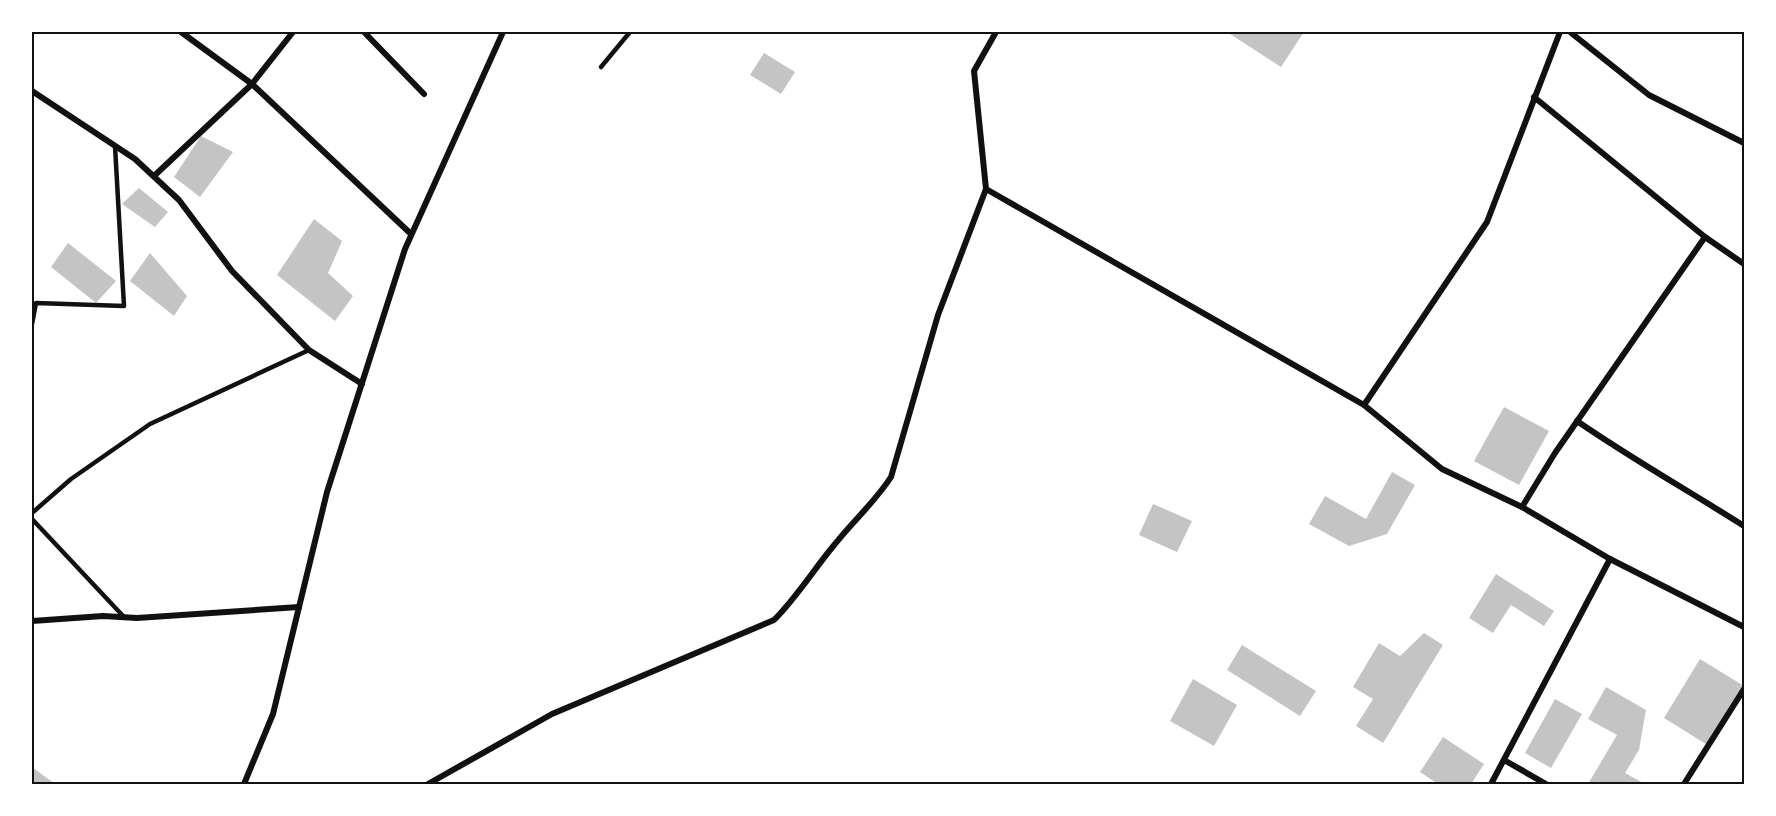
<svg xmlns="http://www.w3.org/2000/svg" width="1776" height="816" font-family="'Varela Round',sans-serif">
<rect width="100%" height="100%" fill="#fff"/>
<!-- building -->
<g fill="#c4c4c4">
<path d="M1227 32H1304L1281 67Z"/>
<path d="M764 53 795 72 781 94 750 75Z"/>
<path d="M201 136 233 152 200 197 174 177Z"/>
<path d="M139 188 168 212 155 227 122 204Z"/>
<path d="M314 219 342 241 328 273 353 296 335 321 277 275Z"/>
<path d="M68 243 116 281 96 303 51 267Z"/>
<path d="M150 253 187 296 174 316 130 281Z"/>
<path d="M1504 407 1549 431 1519 485 1474 461Z"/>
<path d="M1392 472 1415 485 1387 534 1349 546 1309 524 1325 496 1366 519Z"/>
<path d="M1153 504 1192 521 1177 552 1139 535Z"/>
<path d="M1496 574 1554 611 1544 626 1511 605 1493 633 1469 618Z"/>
<path d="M1424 633 1443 645 1383 743 1356 726 1373 699 1353 687 1379 643 1400 656Z"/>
<path d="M1242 645 1316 691 1300 716 1227 670Z"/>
<path d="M1700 659 1744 686 1709 746 1664 718Z"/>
<path d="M1193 679 1237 705 1214 746 1170 721Z"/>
<path d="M1606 687 1646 710 1639 750 1625 773 1645 784H1588L1617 735 1588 719Z"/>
<path d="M1555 699 1582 714 1551 768 1525 753Z"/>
<path d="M1443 737 1484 764 1471 784H1438L1420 772Z"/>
<path d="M32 767 55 784H32Z"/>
</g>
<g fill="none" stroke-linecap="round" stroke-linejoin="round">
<!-- service -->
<g stroke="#111" stroke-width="4.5">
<path d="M601 67 630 32"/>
<path d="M32 324 36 303 124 306 115 146"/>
<path d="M32 513 71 479 150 424 309 350"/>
<path d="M32 519 124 617"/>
</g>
<!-- minor -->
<g stroke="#111" stroke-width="6">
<path d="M181 32 252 84 411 234"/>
<path d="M364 32 424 94"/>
<path d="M1570 32 1649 95 1744 143"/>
<path d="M32 91 135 159 179 200 232 271 309 350 362 384"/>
<path d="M1534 97 1705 237 1744 264"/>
<path d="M154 176 252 84 293 32"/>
<path d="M986 189 1364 405 1442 469 1522 507 1610 559 1744 627"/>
<path d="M1364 405 1487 222 1560 32"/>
<path d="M1577 421C1632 459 1689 491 1744 526"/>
<path d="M1522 507 1555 453 1705 237"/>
<path d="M32 621 103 616 137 618 299 607"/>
<path d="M1504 760 1546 784"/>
<path d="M244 784 273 714 327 492 405 249 503 32"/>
<path d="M428 784 552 714 774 620C797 597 814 569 835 544 853 521 875 502 891 477L938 315 986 189 974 71 996 32"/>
<path d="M1491 784 1610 559"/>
<path d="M1684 784 1744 689"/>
</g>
</g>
<!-- border -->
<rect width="1776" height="816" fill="none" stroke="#ffffff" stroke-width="66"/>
<rect x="33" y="33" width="1710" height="750" fill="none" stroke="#111" stroke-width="2"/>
</svg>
